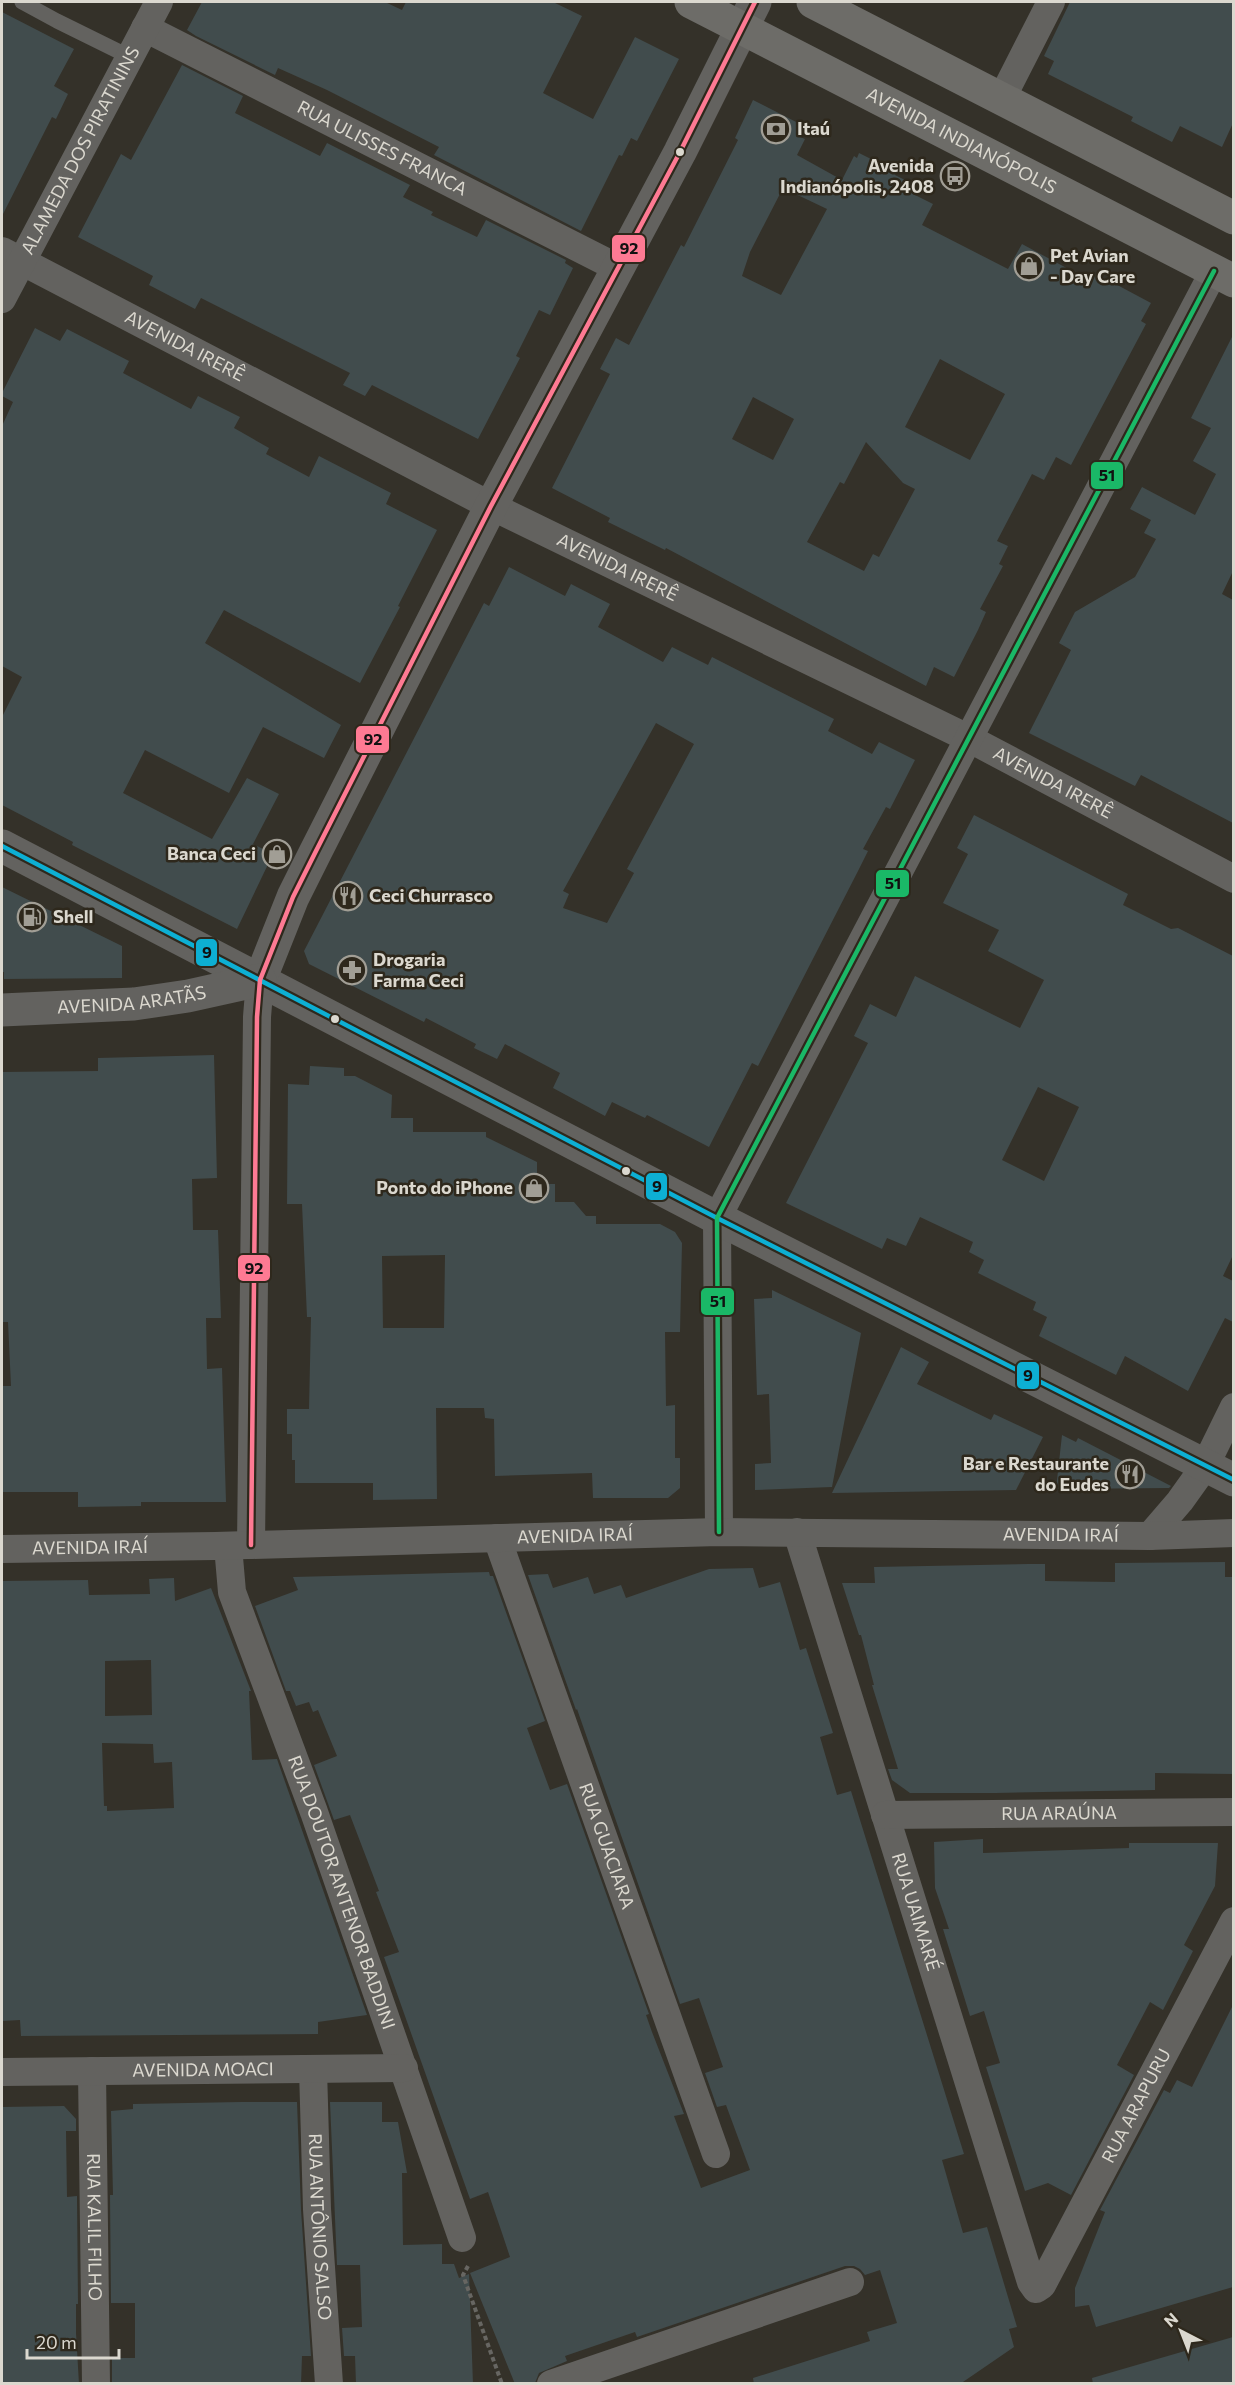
<svg xmlns="http://www.w3.org/2000/svg" width="1235" height="2385" font-family="Commissioner,sans-serif">
<rect width="100%" height="100%" fill="#343129"/>
<!-- building -->
<g fill="#414c4d" fill-rule="evenodd">
<path d="M202 2H385L402 10 406 2H553L582 16 543 93 593 119 635 37 679 59 637 141 631 138 622 156 619 155 581 231 434 155 439 147 327 90 278 68 275 75 196 36 187 30Z"/>
<path d="M1070 2H1233V123L1222 147 1180 126 1172 142 1131 121 1133 117 1048 74 1054 61 1044 56Z"/>
<path d="M2 12 74 49 54 86 68 94 56 119 52 117 2 216Z"/>
<path d="M182 65 243 96 235 113 320 156 327 143 410 185 403 197 433 212 431 215 477 237 486 220 566 260 565 263 573 268 550 315 539 310 516 356 520 358 478 439 372 385 365 396 343 385 350 373 201 298 195 309 149 285 153 276 78 237 121 154 131 160Z"/>
<path d="M753 100 804 126 798 136 805 139 797 155 842 180 854 156 857 158 859 153 897 172 895 175 907 181 903 189 933 204 922 225 1008 269 1022 244 1087 279 1091 271 1151 303 1141 321 1146 324 1071 465 1056 457 1044 480 1032 474 997 541 1008 546 999 564 1003 566 980 609 986 612 978 630 954 677 934 667 926 686 666 548 665 550 608 522 610 518 552 488 610 374 600 369 616 338 629 345 681 245 684 247 738 140 735 138ZM783 188 827 209 781 295 742 276 750 252ZM940 359 1005 394 970 460 905 427ZM753 397 794 419 773 460 732 439ZM866 442 903 483 915 489 879 557 873 554 864 571 807 542 840 482 844 484Z"/>
<path d="M35 328 60 341 67 329 129 361 123 373 191 409 198 396 240 417 234 428 269 448 266 454 309 477 319 456 391 493 386 504 437 530 398 606 400 607 360 683 224 610 205 643 341 725 324 758 263 727 229 793 145 750 123 793 212 839 247 778 279 794 253 844 273 854 237 929 72 845 73 842 2 805V717L22 677 2 666V426L13 402 2 396V393Z"/>
<path d="M1233 335V571L1222 594 1233 600V823L1141 775 1135 786 1029 733 1071 650 1059 643 1075 612 1135 577 1156 539 1144 533 1151 520 1130 509 1142 487 1195 515 1216 474 1193 461 1211 428 1191 418Z"/>
<path d="M509 567 565 596 571 584 610 604 598 627 663 662 672 647 708 665 712 657 834 719 828 731 872 754 879 742 915 760 890 809 886 807 863 849 868 851 857 873 758 1066 752 1063 709 1147 647 1115 645 1118 612 1102 605 1116 553 1088 560 1073 505 1044 497 1059 474 1048 476 1044 426 1018 424 1022 309 964 304 951 484 603 489 606ZM656 723 694 744 627 869 634 873 607 923 563 908 569 894 563 891Z"/>
<path d="M974 815 1128 894 1123 905 1171 929 1178 928 1233 956V1255L1223 1276 1233 1281V1322L1225 1318 1188 1391 1125 1356 1116 1375 1039 1336 1047 1317 1033 1310 1036 1302 978 1273 984 1260 969 1252 973 1242 920 1217 906 1246 887 1238 882 1249 786 1203 868 1043 854 1036 870 1004 896 1017 915 976 1020 1028 1044 980 988 951 999 930 943 903 968 854 957 848ZM1038 1087 1079 1107 1044 1181 1002 1160Z"/>
<path d="M2 887 122 946V978L4 979V972H2Z"/>
<path d="M214 1055 217 1178 192 1179 193 1230H218L221 1318H206L207 1369 222 1368 226 1502H141V1506L78 1507V1492H2V1386H11L8 1322H2V1072L98 1071V1058Z"/>
<path d="M310 1066 344 1068V1076H355L392 1095 391 1118H413V1132H486V1137L537 1162V1184H555V1202H574L586 1216H596V1224H660L675 1232 682 1243 680 1332H665L666 1406 675 1405V1458H680V1488L668 1498H593L592 1473 495 1476 494 1419 485 1418 484 1408H436L437 1499 373 1500V1483H295V1460H292V1434H287V1409H309L311 1317H307L302 1204H287L288 1084 309 1085ZM445 1255 444 1328H383L382 1256Z"/>
<path d="M772 1290 861 1333 832 1487 755 1490V1464L771 1463 769 1394 757 1395 754 1299 772 1298Z"/>
<path d="M901 1347 929 1362 917 1384 991 1420 994 1414 1043 1437 1016 1490 832 1493Z"/>
<path d="M1062 1435 1076 1442 1078 1438 1171 1486 1169 1488 1056 1489Z"/>
<path d="M1225 1562V1577H1233V1774L1155 1773V1790L995 1793H910L892 1780 888 1769H898L872 1685H874L861 1635H859L842 1583H875L874 1567 1029 1564H1045V1581L1115 1582V1563Z"/>
<path d="M753 1568 759 1588 780 1582 800 1650 806 1648 833 1733 820 1737 837 1795 851 1791 964 2154 942 2160 963 2233 987 2227 1017 2327 1009 2329 1014 2347 960 2384H754L753 2378 870 2341 867 2332 897 2323 880 2270 865 2275 860 2269 854 2266H845L637 2337 635 2332 565 2356 567 2361 539 2373 535 2383 515 2384 470 2273 510 2257 502 2233 488 2192 470 2199 384 1957 399 1952 376 1892 379 1891 350 1815 334 1820 314 1765 337 1756 318 1710 313 1712 309 1702 296 1706 290 1691H286L255 1606 298 1590 293 1577 489 1572 490 1576H493L545 1721 527 1728 550 1790 567 1784 649 2014 646 2015 652 2032 684 2114 674 2116 701 2188 750 2170 726 2105 717 2107 705 2073 723 2067 699 1998 680 2004 577 1709 576 1710 528 1575 548 1574 553 1588 588 1577 594 1594 621 1585 626 1598 709 1569Z"/>
<path d="M174 1578 175 1601 211 1588 251 1691H249L252 1760 277 1759 367 2015 318 2022V2034L21 2036 20 2020 2 2021V1581L88 1580 89 1595 150 1594 149 1579ZM151 1660 152 1715 105 1716V1661ZM102 1743 153 1744 154 1763 172 1762 174 1808 107 1811V1806H104Z"/>
<path d="M983 1839V1853L1129 1848V1843H1218L1215 1886 1184 1945 1193 1951 1163 2010 1150 2002 1117 2065 1134 2075 1071 2195 1048 2183 1025 2191 986 2067 1000 2063 984 2011 970 2016 943 1929H949L935 1888 934 1842Z"/>
<path d="M1233 2005V2287L1096 2327 1089 2305 1075 2307V2288L1105 2212 1100 2210 1164 2090 1170 2093 1177 2080 1192 2087Z"/>
<path d="M241 2102H297L301 2210 311 2356H302L301 2384H112V2358H135V2303H111L110 2195H113L111 2111 133 2109V2104Z"/>
<path d="M330 2102H382V2122H398L407 2173H402L403 2245 442 2244V2264H454L459 2278 469 2274 473 2384H356L355 2356H344L342 2328 362 2327 360 2265H337Z"/>
<path d="M64 2106 76 2119V2131H66L67 2197 77 2196 78 2304H76V2333L79 2384H2V2107Z"/>
<path d="M1233 2337V2384H1093L1092 2378Z"/>
</g>
<g fill="none" stroke-linecap="round" stroke-linejoin="round">
<!-- path -->
<path stroke="#676662" stroke-width="4" stroke-dasharray="4.5 3" stroke-linecap="butt" d="M468 2266 463 2275 502 2384"/>
<!-- service -->
<path stroke="#63625f" stroke-width="15" d="M22 2 57 21 130 57"/>
<!-- minor -->
<g stroke="#63625f" stroke-width="28">
<path id="s1" d="M145 28 618 268"/>
<path d="M1002 98 1051 2"/>
<path id="s2" d="M2 251 491 506 970 739 1234 879"/>
<path id="s3" d="M2 299 159 2"/>
<path d="M719 1532 717 1218 1214 271"/>
<path id="s4" d="M797 1532 1031 2282 1036 2289 1042 2285 1234 1921"/>
<path d="M1150 1536 1180 1501 1205 1466 1234 1407"/>
<path id="s5" d="M497 1538 716 2154"/>
<path d="M251 1545 257 1017 260 980"/>
<path id="s6" d="M228 1546 232 1592 314 1812 462 2238"/>
<path id="s7" d="M2 1549 215 1546 719 1532 1150 1536 1234 1533"/>
<path id="s8" d="M885 1815 1234 1812"/>
<path id="s9" d="M313 2069 317 2209 329 2384"/>
<path id="s10" d="M92 2071 96 2384"/>
<path id="s11" d="M2 2072 404 2068"/>
<path d="M551 2384 850 2282"/>
</g>
<!-- tertiary -->
<g stroke="#63625f" stroke-width="33">
<path d="M2 846 717 1218 1234 1480"/>
<path d="M260 980 293 897 316 851 491 506 680 152 755 2"/>
<path id="s12" d="M2 1010 134 1004 188 996 260 980"/>
</g>
<!-- primary -->
<g stroke="#6d6c68" stroke-width="33">
<path id="s13" d="M691 2 1234 281"/>
<path d="M813 2 1234 218"/>
</g>
<!-- bus-1 casing -->
<g stroke="#2e281c" stroke-width="9">
<path id="bus-1" d="M2 846 717 1218 1234 1480"/>
</g>
<!-- bus-2 casing -->
<g stroke="#2e281c" stroke-width="9">
<path id="bus-2" d="M251 1545 257 1017 260 980 293 897 316 851 491 506 680 152 755 2"/>
</g>
<!-- bus-3 casing -->
<g stroke="#2e281c" stroke-width="9">
<path id="bus-3" d="M719 1532 717 1218 1214 271"/>
</g>
<!-- bus-1 -->
<use href="#bus-1" stroke="#0dafd3" stroke-width="4.5"/>
<!-- bus-2 -->
<use href="#bus-2" stroke="#fe7a93" stroke-width="4.5"/>
<!-- bus-3 -->
<use href="#bus-3" stroke="#1ab867" stroke-width="4.5"/>
</g>
<!-- icons -->
<defs>
<g id="bank-ring" transform="scale(1.5)"><circle r="9.5" fill="#2e281c" stroke="#a19e95" stroke-width="1.5"/><path d="M-6-4H6V4H-6ZM0-2.3a2.3 2.3 0 1 0 0 4.6a2.3 2.3 0 1 0 0-4.6Z" fill="#a19e95"/></g>
<g id="bus-ring" transform="scale(1.5)"><circle r="9.5" fill="#2e281c" stroke="#a19e95" stroke-width="1.5"/><path d="M-5-6H5V4H4V6H2V4H-2V6H-4V4H-5ZM-3.5-4V0h7V-4ZM-3.5 1.2v1.5H-2V1.2ZM2 1.2v1.5H3.5V1.2Z" fill="#a19e95"/></g>
<g id="shop-ring" transform="scale(1.5)"><circle r="9.5" fill="#2e281c" stroke="#a19e95" stroke-width="1.5"/><path d="M-5-2.5h2.3a2.7 3.5 0 0 1 5.4 0H5L5.5 6h-11ZM-1.5-2.5h3a1.5 2.3 0 0 0-3 0Z" fill="#a19e95"/></g>
<g id="restaurant-ring" transform="scale(1.5)"><circle r="9.5" fill="#2e281c" stroke="#a19e95" stroke-width="1.5"/><path d="M-5-6h1v4h1v-4h1v4h1v-4h1v5L-1.5 .5V6h-2V.5L-5-1ZM5-6V6H3V1.5H1.5Q1.5-4 5-6Z" fill="#a19e95"/></g>
<g id="fuel-ring" transform="scale(1.5)"><circle r="9.5" fill="#2e281c" stroke="#a19e95" stroke-width="1.5"/><path d="M-5.5-6h7V0h2V4h1.3V-2.5L3-4.5l.8-.8L6-3V5H2.5V1h-1V6h-7ZM-4.2-4.7v3.2H.2V-4.7Z" fill="#a19e95"/></g>
<g id="pharmacy-ring" transform="scale(1.5)"><circle r="9.5" fill="#2e281c" stroke="#a19e95" stroke-width="1.5"/><path d="M-2-6h4v4h4v4h-4v4h-4v-4h-4v-4h4Z" fill="#a19e95"/></g>
</defs>
<g fill-rule="evenodd">
<use href="#bank-ring" x="776" y="129"/>
<use href="#bus-ring" x="955" y="176"/>
<use href="#shop-ring" x="1029" y="266"/>
<use href="#shop-ring" x="277" y="854"/>
<use href="#restaurant-ring" x="348" y="896"/>
<use href="#fuel-ring" x="32" y="917"/>
<use href="#pharmacy-ring" x="352" y="970"/>
<use href="#shop-ring" x="534" y="1188"/>
<use href="#restaurant-ring" x="1130" y="1474"/>
</g>
<!-- markers -->
<g fill="#dbd8cf" stroke="#2e281c" stroke-width="2">
<circle cx="680" cy="152" r="5"/>
<circle cx="335" cy="1019" r="5"/>
<circle cx="626" cy="1171" r="5"/>
</g>
<g text-anchor="middle" stroke-width="5" stroke-linejoin="round" paint-order="stroke">
<!-- poi labels -->
<g font-size="18" font-weight="bold" fill="#dbd8cf" stroke="#2e281c" text-anchor="start">
<text x="797" y="135">Itaú</text>
<text x="934" y="172" text-anchor="end">Avenida<tspan x="934" dy="21">Indianópolis, 2408</tspan></text>
<text x="1050" y="262">Pet Avian<tspan x="1050" dy="21">- Day Care</tspan></text>
<text x="256" y="860" text-anchor="end">Banca Ceci</text>
<text x="369" y="902">Ceci Churrasco</text>
<text x="53" y="923">Shell</text>
<text x="373" y="966">Drogaria<tspan x="373" dy="21">Farma Ceci</tspan></text>
<text x="513" y="1194" text-anchor="end">Ponto do iPhone</text>
<text x="1109" y="1470" text-anchor="end">Bar e Restaurante<tspan x="1109" dy="21">do Eudes</tspan></text>
</g>
<!-- street labels -->
<g font-size="18" fill="#dbd8cf" stroke="#2e281c">
<text dy="6" stroke="none"><textPath href="#s13" startOffset="304">AVENIDA INDIANÓPOLIS</textPath></text>
<text dy="6" stroke="none"><textPath href="#s1" startOffset="266">RUA ULISSES FRANCA</textPath></text>
<text dy="6" stroke="none"><textPath href="#s3" startOffset="168">ALAMEDA DOS PIRATININS</textPath></text>
<text dy="6" stroke="none"><textPath href="#s2" startOffset="206">AVENIDA IRERÊ</textPath></text>
<text dy="6" stroke="none"><textPath href="#s2" startOffset="692">AVENIDA IRERÊ</textPath></text>
<text dy="6" stroke="none"><textPath href="#s2" startOffset="1178">AVENIDA IRERÊ</textPath></text>
<text dy="6" stroke="none"><textPath href="#s12" startOffset="130">AVENIDA ARATÃS</textPath></text>
<text dy="6" stroke="none"><textPath href="#s7" startOffset="1059">AVENIDA IRAÍ</textPath></text>
<text dy="6" stroke="none"><textPath href="#s7" startOffset="573">AVENIDA IRAÍ</textPath></text>
<text dy="6" stroke="none"><textPath href="#s7" startOffset="88">AVENIDA IRAÍ</textPath></text>
<text dy="6" stroke="none"><textPath href="#s8" startOffset="174">RUA ARAÚNA</textPath></text>
<text dy="6" stroke="none"><textPath href="#s5" startOffset="327">RUA GUACIARA</textPath></text>
<text dy="6" stroke="none"><textPath href="#s6" startOffset="366">RUA DOUTOR ANTENOR BADDINI</textPath></text>
<text dy="6" stroke="none"><textPath href="#s4" startOffset="398">RUA UAIMARÉ</textPath></text>
<text dy="6" stroke="none"><textPath href="#s11" startOffset="201">AVENIDA MOACI</textPath></text>
<text dy="6" stroke="none"><textPath href="#s4" startOffset="1004">RUA ARAPURU</textPath></text>
<text dy="6" stroke="none"><textPath href="#s9" startOffset="158">RUA ANTÔNIO SALSO</textPath></text>
<text dy="6" stroke="none"><textPath href="#s10" startOffset="156">RUA KALIL FILHO</textPath></text>
</g>
</g>
<g stroke="#2e281c" stroke-width="2">
<rect x="611" y="234" width="35" height="29" rx="6" fill="#fe7a93"/>
<rect x="1090" y="461" width="34" height="29" rx="6" fill="#1ab867"/>
<rect x="355" y="725" width="35" height="29" rx="6" fill="#fe7a93"/>
<rect x="875" y="869" width="35" height="29" rx="6" fill="#1ab867"/>
<rect x="195" y="938" width="23" height="29" rx="6" fill="#0dafd3"/>
<rect x="645" y="1172" width="23" height="29" rx="6" fill="#0dafd3"/>
<rect x="237" y="1254" width="34" height="28" rx="6" fill="#fe7a93"/>
<rect x="700" y="1287" width="35" height="29" rx="6" fill="#1ab867"/>
<rect x="1016" y="1361" width="24" height="29" rx="6" fill="#0dafd3"/>
</g>
<g font-size="16" text-anchor="middle" font-weight="bold" fill="#111">
<text x="629" y="254">92</text>
<text x="1107" y="481">51</text>
<text x="373" y="745">92</text>
<text x="893" y="889">51</text>
<text x="207" y="958">9</text>
<text x="657" y="1192">9</text>
<text x="254" y="1274">92</text>
<text x="718" y="1307">51</text>
<text x="1028" y="1381">9</text>
</g>
<!-- border -->
<rect width="1235" height="2385" fill="none" stroke="#dbd8cf" stroke-width="6"/>
<!-- north arrow -->
<g transform="translate(1181 2331) rotate(318)" stroke="#2e281c" stroke-width="4.5" paint-order="stroke">
<path d="M0-4.5L10 22L0 15L-10 22Z" fill="#dbd8cf"/>
<text y="-9" font-size="16" font-weight="bold" text-anchor="middle" fill="#dbd8cf">N</text>
</g>
<!-- scale -->
<path d="M27 2349v9h92v-9" fill="none" stroke="#dbd8cf" stroke-width="3"/>
<text x="36" y="2349" font-size="18" fill="#dbd8cf" stroke="#2e281c" stroke-width="4.5" paint-order="stroke">20 m</text>
</svg>
